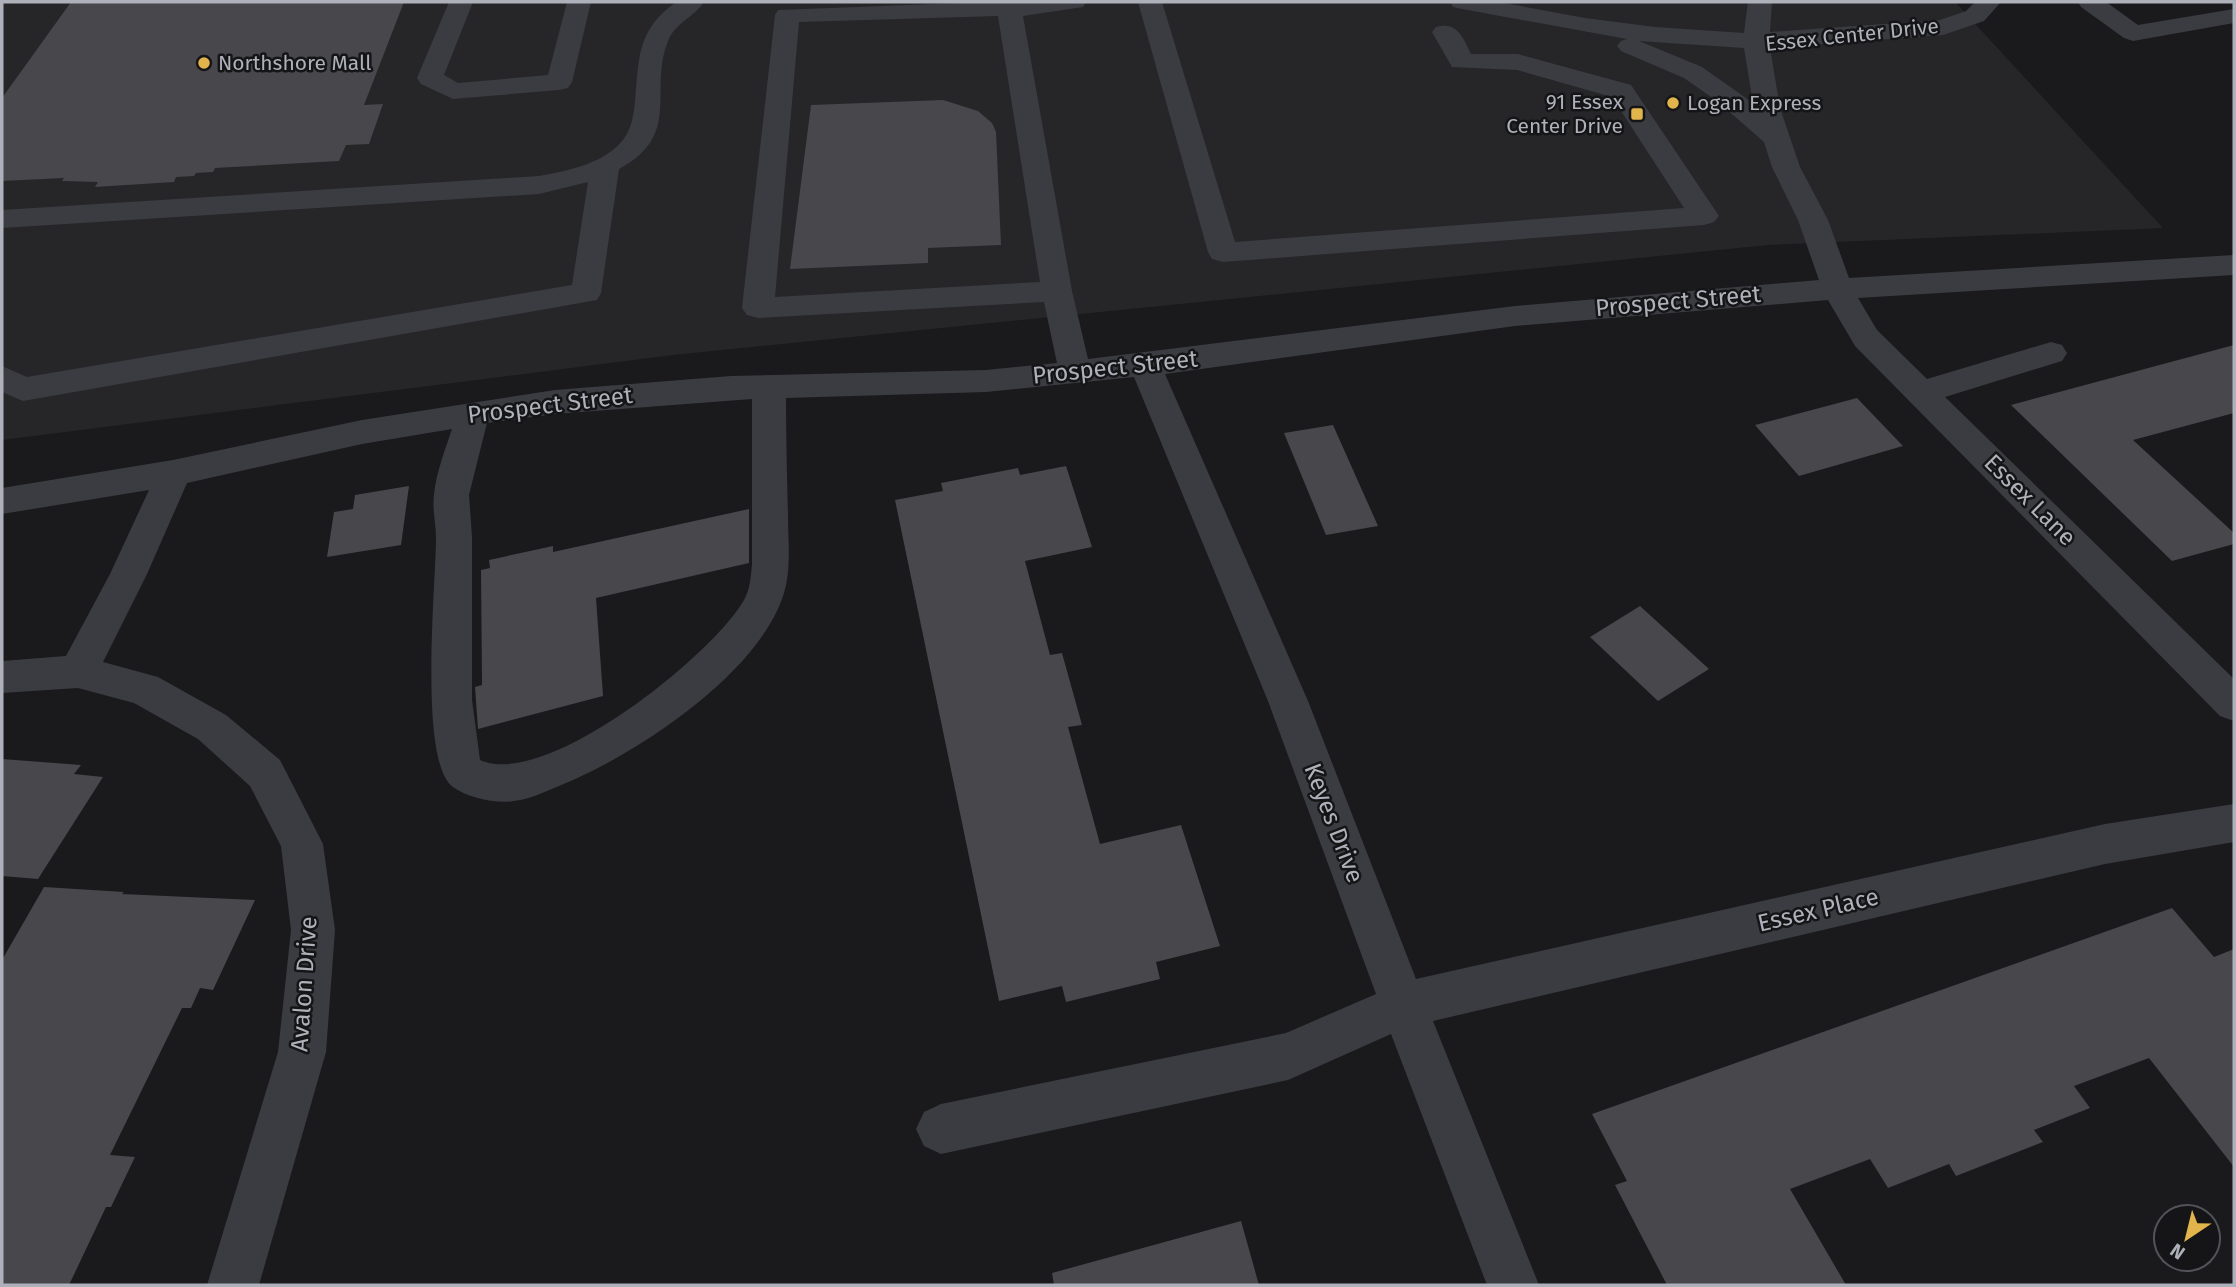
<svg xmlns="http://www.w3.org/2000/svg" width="2236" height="1287" font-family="'Fira Sans',sans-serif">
<rect width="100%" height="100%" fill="#1a1a1c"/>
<!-- built -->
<path fill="#262629" d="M2 2H1955L2163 228 1768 245 673 355 2 440Z"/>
<!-- building -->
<g fill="#47474c">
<path d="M71 2H404L364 105 383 104 369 144 346 145 339 161 215 168 213 172 196 173 194 176 176 177 174 182 95 187 98 182 62 181 64 178 2 181V98Z"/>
<path d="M943 100 978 111 992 123 996 132 1001 245 928 248V263L790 269 811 105Z"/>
<path d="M2234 345V413L2133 440 2234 533V544L2172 561 2011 405Z"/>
<path d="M1857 398 1903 446 1799 476 1755 425Z"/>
<path d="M1333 425 1378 526 1326 535 1284 433Z"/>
<path d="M1066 466 1092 547 1025 561 1050 655 1062 653 1082 725 1068 727 1100 844 1181 825 1220 946 1156 962 1160 979 1066 1002 1062 986 999 1001 895 500 943 491 941 483 1018 468 1020 475Z"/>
<path d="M409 486 401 545 327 557 334 512 353 509 355 495Z"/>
<path d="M749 509V563L596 598 603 696 478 729 475 687 482 685 481 570 490 568 489 560 553 546V552Z"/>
<path d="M1640 606 1709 669 1658 701 1590 637Z"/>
<path d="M2 759 81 765 74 774 103 777 38 879 2 876Z"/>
<path d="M44 887 124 892 122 894 255 900 213 990 200 988 191 1008H182L110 1155 135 1157 111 1207H106L69 1285H2V960Z"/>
<path d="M2172 908 2214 957 2234 949V1167L2149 1058 2074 1086 2090 1108 2034 1130 2043 1142 1956 1176 1949 1164 1888 1188 1870 1159 1790 1189 1846 1285H1667L1615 1185 1627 1181 1592 1114Z"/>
<path d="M1241 1221 1259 1285H1054L1052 1273Z"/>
</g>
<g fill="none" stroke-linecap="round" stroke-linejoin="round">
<!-- minor -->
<g fill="#3b3c41" fill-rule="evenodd">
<path d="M449 2H473L444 75 458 83 548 75 567 2H591L572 82 568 88 559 90 453 99 421 84 417 78Z"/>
<path d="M676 2H704C694 17 675 23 668 41 648 91 683 135 619 169L601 293 597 300 23 401 2 392V366L27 377 572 285 588 182 539 194 2 228V210L539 176C567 171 608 163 625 137 632 127 634 113 635 101 639 57 637 30 676 2Z"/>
<path d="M987 2H1086L1083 7 1023 16 1072 291 1088 359 1515 306 1819 280 1798 220 1772 167 1764 142 1717 101 1684 78 1621 51 1617 46 1621 41 1627 39 1462 9 1453 7 1450 2H1499L1585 18 1655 27 1744 33 1748 2H1772L1770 32 1940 20 1966 11 1975 2H2001L1984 21 1943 35 1770 48 1780 108 1800 167 1828 220 1849 278 2234 255V275L1858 298 1877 330 1927 379 2051 342 2062 345 2067 353 2062 361 1945 397 2234 679V721L2220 716 1855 346 1828 300 1515 326 1165 374 1308 701 1416 979 2105 824 2234 804V842L2105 864 1433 1021 1539 1285H1487L1391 1034 1288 1080 941 1154 924 1146 916 1129 924 1112 941 1104 1286 1033 1376 994 1268 701 1134 377 986 392 786 398C786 437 787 476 788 515 788 542 792 573 782 599 754 677 634 756 559 786 545 792 530 799 514 801 497 804 468 798 453 787 418 762 436 583 436 538 436 523 432 509 434 495 436 473 445 450 452 429L362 444 187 483 147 574 103 662 158 677 226 715 280 760 323 844 335 930 326 1052 259 1285H207L278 1052 291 930 281 846 250 786 198 739 134 703 78 688 2 693V661L66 656 110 574 149 490 2 514V488L173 460 362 420 555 390 731 376 986 370 1057 363 1044 302 758 318 747 315 742 308 775 15 778 10ZM998 16 1040 282 775 297 799 22ZM1639 41 1744 48 1753 103 1702 67ZM752 399V564C751 576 750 590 744 600 712 656 545 790 480 760L472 700V537L469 495 487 423 555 414Z"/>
<path d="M1138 2H1162L1235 242 1684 208 1612 97 1517 70 1452 67 1432 32 1436 27C1457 21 1463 37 1471 54H1518L1631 85 1719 216 1714 222 1704 225 1223 262 1212 259 1208 252Z"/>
<path d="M2078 2H2106L2138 25 2234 9V23L2133 41 2124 38 2081 7Z"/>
</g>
</g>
<!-- markers -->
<g fill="#e2b44c" stroke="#151517" stroke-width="2.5">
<circle cx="204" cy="63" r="7"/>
<circle cx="1673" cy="103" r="7"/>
<rect x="1630" y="107" width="14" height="14" rx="3.5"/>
</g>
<g text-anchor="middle" stroke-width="5" stroke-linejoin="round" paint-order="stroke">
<!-- far-street labels -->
<g font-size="21" fill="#aeb1ba" stroke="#151517">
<text transform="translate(1852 35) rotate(-6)" y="7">Essex Center Drive</text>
</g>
<!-- far-poi labels -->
<g font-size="21" fill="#aeb1ba" stroke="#151517" text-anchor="start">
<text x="218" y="70">Northshore Mall</text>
<text x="1623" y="109" text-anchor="end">91 Essex<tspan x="1623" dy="24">Center Drive</tspan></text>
<text x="1687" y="110">Logan Express</text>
</g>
<!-- street labels -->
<g font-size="24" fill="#aeb1ba" stroke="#151517">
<text transform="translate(1678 301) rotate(-5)" y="8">Prospect Street</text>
<text transform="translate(1115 367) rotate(-6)" y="8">Prospect Street</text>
<text transform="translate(550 405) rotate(-7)" y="8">Prospect Street</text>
<text transform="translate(2030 500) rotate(45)" y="8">Essex Lane</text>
<text transform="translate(1334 823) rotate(69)" y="8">Keyes Drive</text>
<text transform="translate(1818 910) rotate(-13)" y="8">Essex Place</text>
<text transform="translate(304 984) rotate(-86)" y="8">Avalon Drive</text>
</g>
</g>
<!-- border -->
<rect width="2236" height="1287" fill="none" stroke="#aeb1ba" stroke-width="7"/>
<!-- north arrow -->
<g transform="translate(2187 1238) rotate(215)"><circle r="33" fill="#151517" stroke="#525358" stroke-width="2"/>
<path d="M0-5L12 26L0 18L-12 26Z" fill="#e2b44c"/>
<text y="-10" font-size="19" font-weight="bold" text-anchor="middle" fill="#aeb1ba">N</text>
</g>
</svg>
